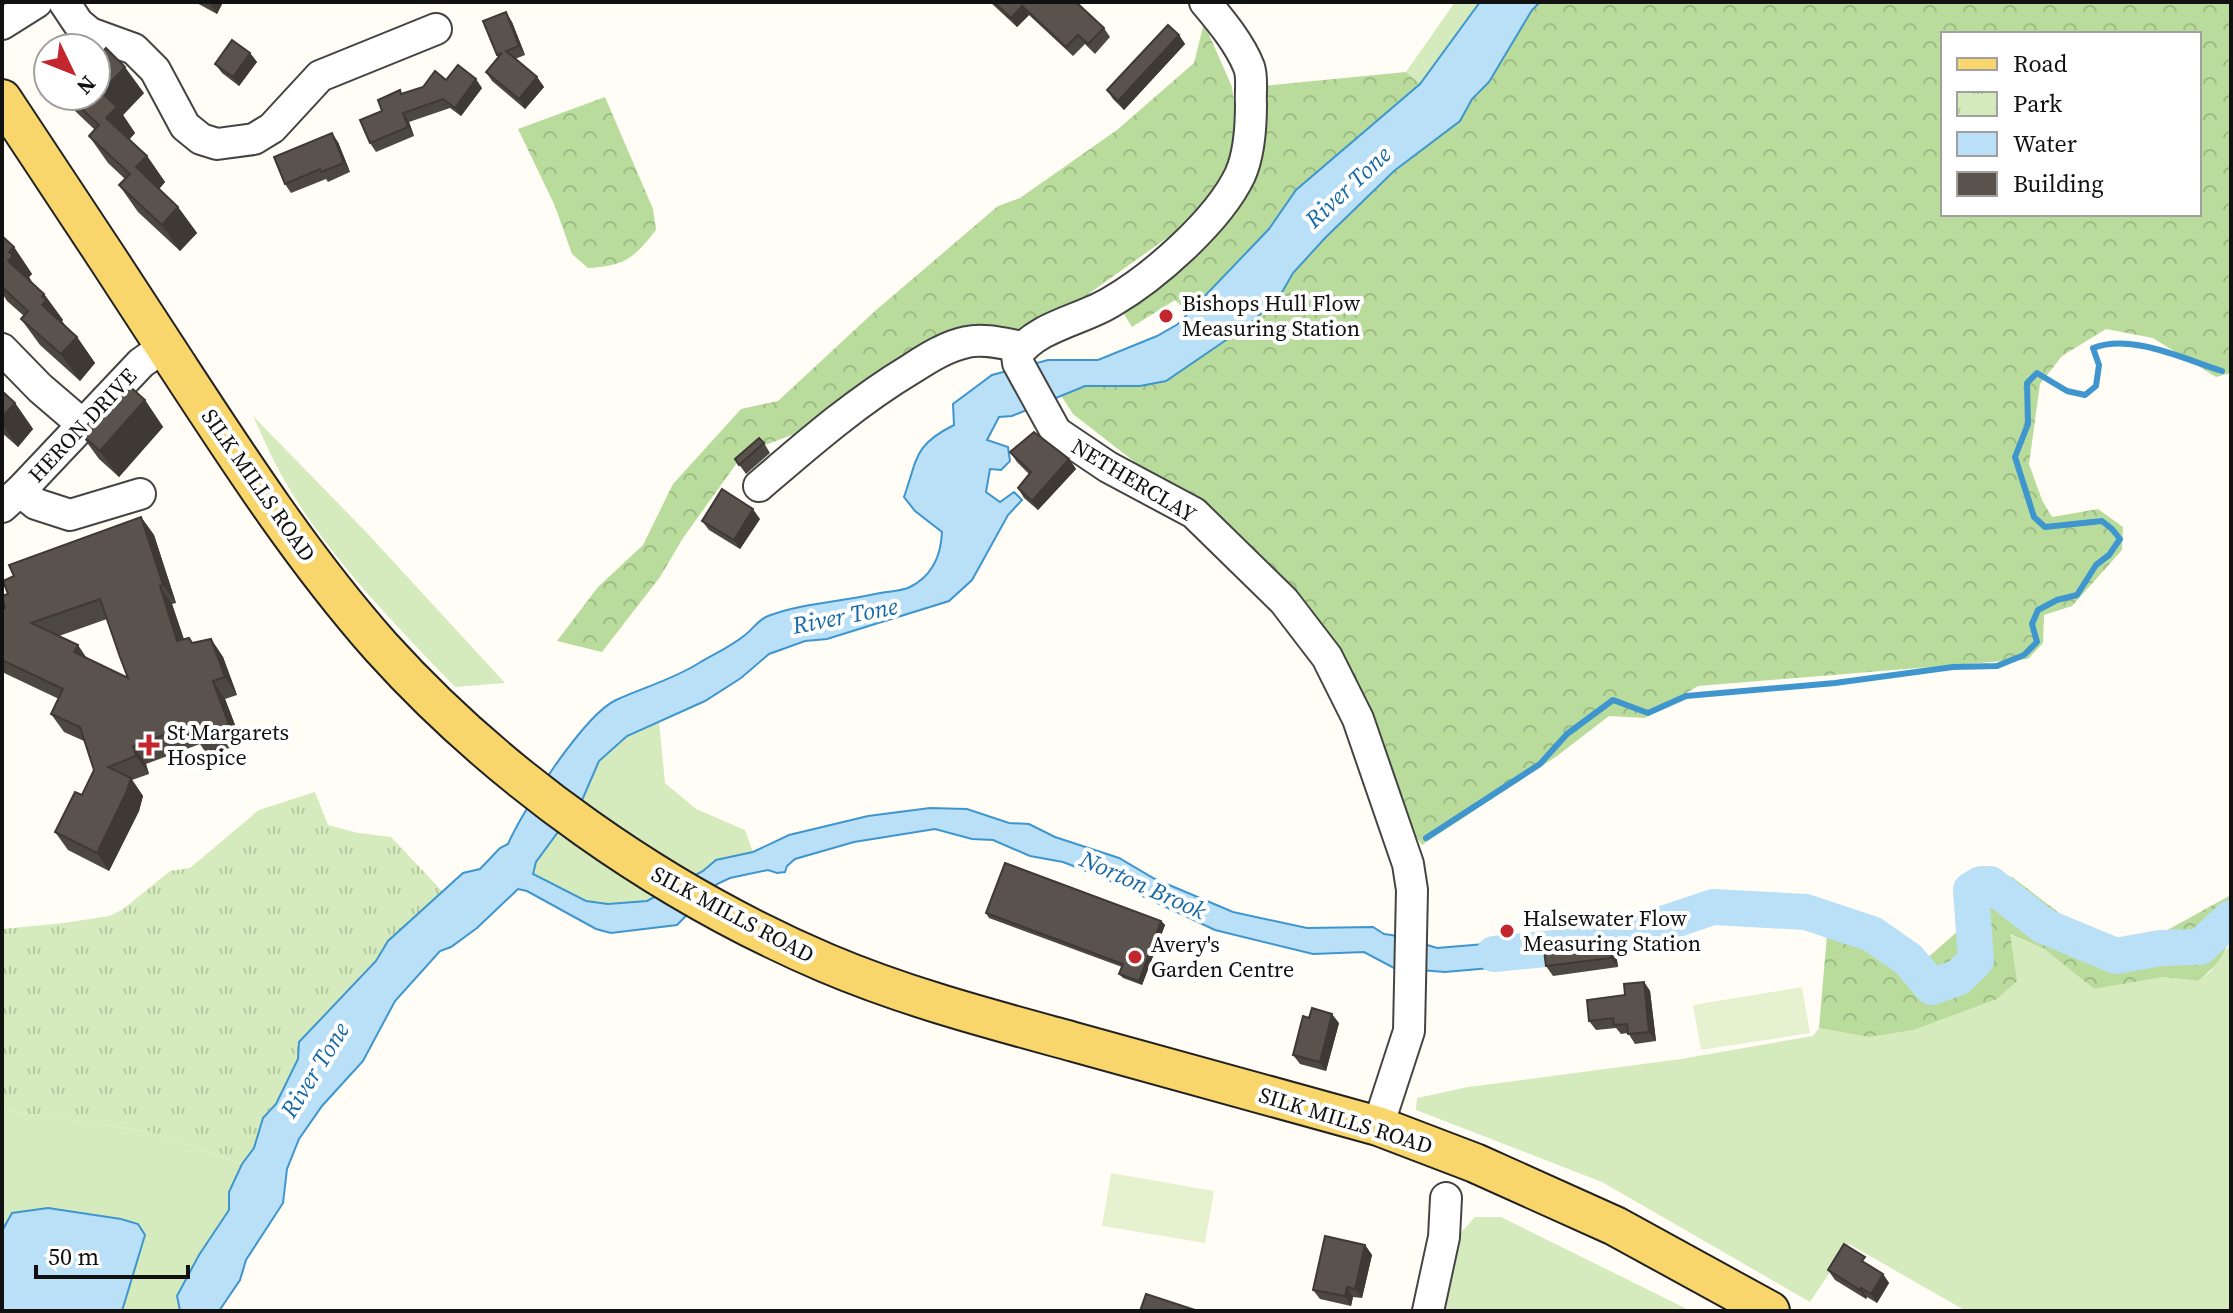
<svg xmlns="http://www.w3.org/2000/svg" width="2233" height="1313" font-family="'Source Serif 4',serif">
<defs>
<pattern id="forest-crowns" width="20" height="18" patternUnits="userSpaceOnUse" patternTransform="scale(2)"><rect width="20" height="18" fill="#b9dc9c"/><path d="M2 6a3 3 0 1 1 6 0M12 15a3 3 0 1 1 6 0" fill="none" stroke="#9ebc85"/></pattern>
<pattern id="park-tufts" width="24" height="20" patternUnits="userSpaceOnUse" patternTransform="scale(2)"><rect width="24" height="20" fill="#d5ebbd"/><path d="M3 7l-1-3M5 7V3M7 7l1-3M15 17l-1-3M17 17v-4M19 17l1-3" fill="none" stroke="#b6c8a1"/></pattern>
</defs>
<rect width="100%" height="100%" fill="#fffdf5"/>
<!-- grass -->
<g fill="#d5ebbd">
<path d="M1455 2H1480L1420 84 1406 72Z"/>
<path d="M253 416 368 534 505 683 455 687C395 624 331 560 286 483 273 462 264 439 253 416Z"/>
<path d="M659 722 665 783 696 809 745 830 753 852 716 860 703 871 648 901 608 904 586 901 533 874 535 862 583 798 599 761 627 736Z"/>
<path d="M2009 934 2044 949 2094 989 2164 977 2198 981 2211 971 2231 943V1311H1966L1849 1244 1810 1302 1602 1182 1416 1110 1417 1098 1468 1087 1681 1059 1813 1036 1819 1028 1868 1037Z"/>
<path d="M2 1110 151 1132 242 1164 229 1191V1209L199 1255 177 1296 180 1311H122L145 1235 2 1231Z"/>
<path d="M1475 1217H1501L1691 1311H1438L1457 1237Z"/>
</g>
<!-- forest -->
<g fill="url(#forest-crowns)" fill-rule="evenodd">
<path d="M1540 2H2231V373L2216 377 2153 338 2106 329 2062 356 2040 384 2029 464 2042 500 2052 517 2098 509 2123 527 2122 550 2072 606 2044 615 2043 643 2028 659 1698 686 1645 718 1609 716 1557 756 1422 845 1403 819 1346 672 1154 477 1073 414 1060 394 1085 386H1140L1208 350 1251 323 1281 294 1293 273 1325 238 1395 171 1460 121 1472 99 1489 81 1532 10ZM1943 34H2199V214H1943Z"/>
<path d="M1204 23 1232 87 1238 138 1215 190 1185 225 1073 305 1013 336 956 332 805 430 744 453 683 538 660 577 602 652 557 641 598 587 643 545 673 484 741 409 778 401 875 311 998 206 1020 198 1117 130 1194 63Z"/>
<path d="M1406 72 1420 84 1296 190 1269 229 1189 313 1175 300 1132 327 1119 306 1215 226 1261 86Z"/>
<path d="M605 97 653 209 656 230C634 258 625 266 588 268L572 254 555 206 518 129Z"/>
<path d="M1977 868 2012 877 2084 932 2108 944 2136 938 2145 933H2162L2231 895C2231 938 2233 953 2198 981L2164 977 2094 989 2044 949 2010 934 2017 981 1997 999 1913 1030 1868 1037 1819 1028 1827 935 1832 908 1861 914 1925 960 1959 930 1957 889Z"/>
</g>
<!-- park -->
<path fill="url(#park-tufts)" d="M315 792 328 825 358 833 391 837 442 891 388 941 376 961 299 1042 298 1059 276 1104 263 1118 254 1148 242 1164 151 1132 2 1110V929L64 923 109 916 122 910 170 871 190 868 259 810Z"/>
<!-- pitch -->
<g fill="#e6f2cf">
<path d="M1802 987 1810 1033 1701 1050 1693 1005Z"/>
<path d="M1111 1173 1214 1191 1205 1243 1102 1226Z"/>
</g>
<!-- water -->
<g fill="#b9e0f7" stroke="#3f96cf" stroke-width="2">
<path d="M1480 2H1540L1532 10 1489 82 1472 99 1460 121 1394 171 1325 238 1293 273 1281 294 1251 323 1166 381 1140 386H1085L1012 416 999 417 987 440 1008 447 1010 461 1001 470 990 469 986 492 1000 502 1014 492 1022 500 1008 515 972 580 949 601 827 639 805 641 769 654 741 678 705 701 627 736 599 761 583 798 536 862 533 874 586 901 608 904 647 901 703 871 716 860 753 852 789 835 868 816 930 808 967 809 1009 823 1029 824 1055 837 1119 858 1155 879 1233 912 1307 928 1373 927 1384 934 1398 936 1437 948 1509 942 1527 944 1544 950 1513 966 1445 972 1394 968 1364 952 1313 954 1215 930 1102 877 1063 862 1030 856 993 840 972 839 935 829 854 842 795 859 787 866 785 872 777 873 768 870 730 878 717 884 677 925 611 933 596 929 527 891 518 889 477 928 451 947 440 951 395 1001 363 1061 322 1106 299 1139 287 1169 283 1203 246 1260 240 1280 219 1311H180L177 1296 199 1255 229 1210V1192L242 1164 254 1148 263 1118 276 1104 298 1059 299 1042 376 961 388 941 463 873 480 869 500 848 508 844C522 811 584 715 616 700 644 687 672 680 699 663 714 654 732 646 745 635 753 629 759 619 768 616 802 603 840 602 875 594 886 591 900 592 910 587 932 576 941 556 942 532L915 511 904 497C918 457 914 445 954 425L953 404 992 375 1048 360H1098L1157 336 1178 324 1269 229 1296 190 1420 84Z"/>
<path d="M48 1208 121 1219 138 1224 145 1235 122 1311H2V1231L12 1213Z"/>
</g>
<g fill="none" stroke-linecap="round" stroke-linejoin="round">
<!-- stream -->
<path stroke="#3f96cf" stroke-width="6" d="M1426 838 1540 764 1567 734 1613 700 1648 713 1686 696 1835 683 1953 667 1997 666 2024 655 2037 642 2032 624 2038 610 2057 600 2077 595 2096 565 2109 555 2120 539 2112 529 2102 521 2045 527 2034 517 2015 457 2028 424 2027 383 2037 373 2067 391 2085 395 2096 386 2099 365 2093 348C2131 333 2184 359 2222 371"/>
<!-- river -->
<path stroke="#b9e0f7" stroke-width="36" d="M1494 954 1606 943 1713 907 1806 912 1872 934 1908 959 1932 987 1959 977 1976 960 1971 890 1981 884H1990L2044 926 2116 956 2160 948 2200 947 2231 918"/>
<!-- minor casing -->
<g stroke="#444" stroke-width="34">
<g id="minor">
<path d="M64 2 78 23 90 33 134 49 155 70 185 126 201 139 217 144 254 139 272 128 320 76 436 29"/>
<path d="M1205 2C1221 21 1240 44 1249 67 1253 78 1250 93 1251 104 1251 126 1249 155 1240 175 1218 221 1154 277 1111 302 1082 320 1037 326 1017 355L1018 363 1056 432 1108 467 1194 513 1284 601 1327 657 1358 719 1408 864 1412 890 1409 1031 1378 1126"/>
<path d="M2 24 37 2"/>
<path d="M2 349 40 388 82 424"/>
<path d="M759 486C808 444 856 402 911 369 928 358 947 346 967 342 984 338 1005 344 1022 347"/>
<path d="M20 491 36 504 70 515 140 494"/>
<path d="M2 507 20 491 141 363 165 346"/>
<path d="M1428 1311 1444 1237 1446 1198"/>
</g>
</g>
<!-- major casing -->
<g stroke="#222" stroke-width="42">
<path id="major" d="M2 99C60 186 118 274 175 362 239 460 303 559 381 647 500 779 662 893 826 963 906 997 990 1019 1074 1042 1176 1070 1277 1098 1378 1126L1475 1163 1615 1226 1770 1311"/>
</g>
<!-- minor -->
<use href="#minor" stroke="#fff" stroke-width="30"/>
<!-- major -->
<use href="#major" stroke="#f9d66b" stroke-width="38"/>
</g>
<!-- wall -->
<g fill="#4d4742" fill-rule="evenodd">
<path d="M195 2H223L217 14Z"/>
<path d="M990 2H1076L1104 28 1110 37 1095 54 1085 44 1073 56 1029 15 1017 27Z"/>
<path d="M512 22 525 55 515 59 537 77 544 87 525 109 492 81 486 72 498 57 497 55Z"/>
<path d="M1179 35 1185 44 1124 110 1113 99 1107 90Z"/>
<path d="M250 53 257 62 239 86 222 73 215 64Z"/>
<path d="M446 80 482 88 461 116 450 108 409 122 414 136 376 152 370 143 382 111 402 94Z"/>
<path d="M144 93 123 115 135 133 129 140 147 156 165 182 159 189 178 207 197 233 180 251 138 212 119 185 125 179 108 163 89 136 95 130 75 111 64 96H96Z"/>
<path d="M338 142 350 172 328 182 326 179 291 193 285 184Z"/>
<path d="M2 236 14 247 32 274 29 277 32 282 44 294 63 320 62 321 65 325 77 337 95 363 80 381 40 345 21 319 24 316 7 301 2 293Z"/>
<path d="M2 391 15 403 33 429 18 447 2 433Z"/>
<path d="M145 400 163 427 119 477 99 459 80 433Z"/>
<path d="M764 443 770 453 746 474 735 459Z"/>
<path d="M1010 452 1069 459 1076 469 1038 510 1024 498 1018 488 1029 474 1017 462Z"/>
<path d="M141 517 154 535 176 603 172 604 184 639 193 643 211 639 223 657 237 695 225 699 242 743 208 756 200 744 146 764 149 774 132 780 143 796 139 811 109 871 68 850 55 832 82 795 94 770 84 741 64 732 51 714 59 699 2 672V609L5 608 8 594ZM107 619 128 678 87 659 59 636Z"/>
<path d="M760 519 740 549 709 530 702 521Z"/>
<path d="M986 913 1161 921 1165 925 1142 985 1123 978 1119 974 1122 967 989 918Z"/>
<path d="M1608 938 1615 947 1618 967 1553 976 1546 966 1557 949Z"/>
<path d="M1644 982 1650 991 1656 1041 1635 1044 1628 1033 1621 1034 1616 1028 1596 1030 1589 1021Z"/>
<path d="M1339 1023 1326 1071 1300 1064 1293 1055Z"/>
<path d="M1365 1245 1372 1255 1362 1298 1353 1297 1351 1306 1320 1299 1313 1290Z"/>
<path d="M1871 1267 1883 1274 1889 1283 1877 1303 1867 1297 1866 1299 1835 1280 1828 1270Z"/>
</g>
<!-- shaded-wall -->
<g fill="#3f3936">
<path d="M211 2H223L217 14 210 4Z"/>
<path d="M1022 6 1029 15 1017 27 1011 18Z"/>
<path d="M506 12 512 22 525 55 519 46Z"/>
<path d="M1179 35 1185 44 1124 110 1118 101Z"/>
<path d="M250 53 257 62 239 86 233 77Z"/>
<path d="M125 67 144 93 123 115 135 133 125 144 106 118 101 92Z"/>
<path d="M537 77 544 87 525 109 519 99Z"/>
<path d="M476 79 482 88 461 116 455 108Z"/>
<path d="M403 113 409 122 414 136 408 127Z"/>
<path d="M332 133 338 142 350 172 344 163Z"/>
<path d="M147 156 165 182 155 194 136 167Z"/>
<path d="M178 207 197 233 180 251 162 225Z"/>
<path d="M14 247 32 274 29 277 32 282 8 261 9 252Z"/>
<path d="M44 294 63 320 62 321 65 326 42 305V296Z"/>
<path d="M77 337 95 363 80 381 61 354Z"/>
<path d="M145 400 163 427 119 477 100 451Z"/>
<path d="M15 403 33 429 18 447 2 424V417Z"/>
<path d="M1069 459 1076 469 1038 510 1032 501Z"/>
<path d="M753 509 760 519 740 549 734 540Z"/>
<path d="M141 517 154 535 176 603 163 585Z"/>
<path d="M160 586 172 604 190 659 177 641Z"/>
<path d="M211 639 223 657 237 695 225 677Z"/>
<path d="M78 645 90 663 74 652Z"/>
<path d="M213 681 225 699 242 743 229 725Z"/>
<path d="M133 746 146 764 149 774 136 756Z"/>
<path d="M131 778 143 796 139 811 109 871 97 853Z"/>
<path d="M1161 921 1165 925 1142 985 1139 981Z"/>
<path d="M1608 938 1615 947 1618 967 1611 958Z"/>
<path d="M1644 982 1650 991 1656 1041 1649 1032Z"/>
<path d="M1332 1014 1339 1023 1326 1071 1320 1062Z"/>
<path d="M1365 1245 1372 1255 1362 1298 1355 1289Z"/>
<path d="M1883 1274 1889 1283 1877 1303 1871 1294Z"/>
<path d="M1347 1287 1353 1297 1351 1306 1345 1296Z"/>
<path d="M1861 1288 1867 1297 1866 1299 1860 1290Z"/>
</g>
<!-- building -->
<g fill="#5a524d" stroke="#3f3936" stroke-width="2" fill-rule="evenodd">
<path d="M994 2H1076L1104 28 1088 44 1078 35 1066 47 1022 6 1011 18Z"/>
<path d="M506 12 519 46 506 51 537 77 519 99 486 72 502 53 497 55 483 21Z"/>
<path d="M1168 25 1179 35 1118 101 1107 90Z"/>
<path d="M232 40 250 53 233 77 215 64Z"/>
<path d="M106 48 125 67 101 92 117 107 106 118 147 156 136 167 178 207 162 225 119 185 130 174 89 136 99 125 68 96H96V59Z"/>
<path d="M458 65 476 79 455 108 443 99 403 113 408 127 370 143 360 120 382 111 378 100 400 90 401 94 423 87 435 71 446 80Z"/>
<path d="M332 133 344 163 321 172 320 169 285 184 274 157Z"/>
<path d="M2 236 14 247 9 252 13 256 8 261 44 294 42 296 46 300 42 305 77 337 61 354 21 319 28 311 2 287Z"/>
<path d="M126 383 145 400 100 451 80 433Z"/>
<path d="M2 391 15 403 2 417Z"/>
<path d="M1034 432 1069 459 1032 501 1018 488 1031 472 1010 452Z"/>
<path d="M759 438 764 443 739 465 735 459Z"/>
<path d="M722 489 753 509 734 540 702 521Z"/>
<path d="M141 517 163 585 160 586 177 641 189 638 192 643 211 639 225 677 213 681 229 725 196 738 191 725 133 746 136 756 108 767 131 778 126 793 97 853 55 832 75 792 82 795 94 770 80 727 51 714 63 689 2 660V609L5 608 2 596 8 594 3 581 14 576 9 565ZM100 599 120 657 128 678 74 652 78 645 31 623Z"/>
<path d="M1005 863 1161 921 1139 981 1119 974 1123 964 986 913Z"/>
<path d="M1608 938 1611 958 1546 966 1544 950 1557 949V945Z"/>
<path d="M1644 982 1649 1032 1628 1034 1627 1024 1614 1025 1613 1018 1589 1021 1587 1000 1625 995 1624 984Z"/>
<path d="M1312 1008 1332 1014 1320 1062 1293 1055 1303 1016 1309 1018Z"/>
<path d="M1325 1236 1365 1245 1355 1289 1347 1287 1345 1296 1313 1290Z"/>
<path d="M1844 1244 1865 1257 1862 1261 1883 1274 1871 1294 1861 1288 1860 1290 1828 1270Z"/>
<path d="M1146 1294 1198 1311H1140Z"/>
</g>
<!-- markers -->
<g fill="#c4262e" stroke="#fff" stroke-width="3">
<circle cx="1166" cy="316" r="8"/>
<path d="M145 733h8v8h8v8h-8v8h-8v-8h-8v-8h8z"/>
<circle cx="1507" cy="931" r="8"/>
<circle cx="1135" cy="957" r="8"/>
</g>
<g text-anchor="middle" stroke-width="8" stroke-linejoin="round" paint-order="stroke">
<!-- poi labels -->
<g font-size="22" fill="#111" stroke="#fff" text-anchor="start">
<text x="1182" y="311">Bishops Hull Flow<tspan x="1182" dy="25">Measuring Station</tspan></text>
<text x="167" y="740">St Margarets<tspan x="167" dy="25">Hospice</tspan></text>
<text x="1523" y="926">Halsewater Flow<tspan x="1523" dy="25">Measuring Station</tspan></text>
<text x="1151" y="952">Avery's<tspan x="1151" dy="25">Garden Centre</tspan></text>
</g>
<!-- street labels -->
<g font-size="22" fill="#111" stroke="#fff">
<text transform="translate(82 425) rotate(-47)" y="8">HERON DRIVE</text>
<text transform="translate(1134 480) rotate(31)" y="8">NETHERCLAY</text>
<text transform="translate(259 485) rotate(55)" y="8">SILK MILLS ROAD</text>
<text transform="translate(733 914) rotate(28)" y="8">SILK MILLS ROAD</text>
<text transform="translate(1346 1120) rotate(17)" y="8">SILK MILLS ROAD</text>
</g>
<!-- water labels -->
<g font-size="24" font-style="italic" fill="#1768a6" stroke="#fff">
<text transform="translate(1348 187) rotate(-43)" y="8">River Tone</text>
<text transform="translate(845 616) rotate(-11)" y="8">River Tone</text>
<text transform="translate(1143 885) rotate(24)" y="8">Norton Brook</text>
<text transform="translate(315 1070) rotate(-58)" y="8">River Tone</text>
</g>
</g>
<!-- border -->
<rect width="2233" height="1313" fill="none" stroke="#111111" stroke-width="8"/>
<!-- legend -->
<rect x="1941" y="32" width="260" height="184" fill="#ffffff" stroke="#a0a0a0" stroke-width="2"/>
<rect x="1957" y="58" width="40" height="12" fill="#f9d66b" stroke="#a0a0a0" stroke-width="2"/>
<text x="2013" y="72" font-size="24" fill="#111111">Road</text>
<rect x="1957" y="92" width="40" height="24" fill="url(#park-tufts)" stroke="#a0a0a0" stroke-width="2"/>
<text x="2013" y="112" font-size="24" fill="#111111">Park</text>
<rect x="1957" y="132" width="40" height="24" fill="#b9e0f7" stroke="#a0a0a0" stroke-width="2"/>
<text x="2013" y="152" font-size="24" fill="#111111">Water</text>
<rect x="1957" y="172" width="40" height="24" fill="#5a524d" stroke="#a0a0a0" stroke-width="2"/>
<text x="2013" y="192" font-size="24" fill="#111111">Building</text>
<!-- north arrow -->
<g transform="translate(72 72) rotate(133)"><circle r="38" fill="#ffffff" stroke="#a0a0a0" stroke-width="2"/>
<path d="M0-6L14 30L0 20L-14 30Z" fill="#c4262e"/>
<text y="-12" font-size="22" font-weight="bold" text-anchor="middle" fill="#111111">N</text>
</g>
<!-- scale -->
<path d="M36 1265v12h152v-12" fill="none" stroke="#111111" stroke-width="4"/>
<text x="48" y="1265" font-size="24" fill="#111111" stroke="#ffffff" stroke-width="6" paint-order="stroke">50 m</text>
</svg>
